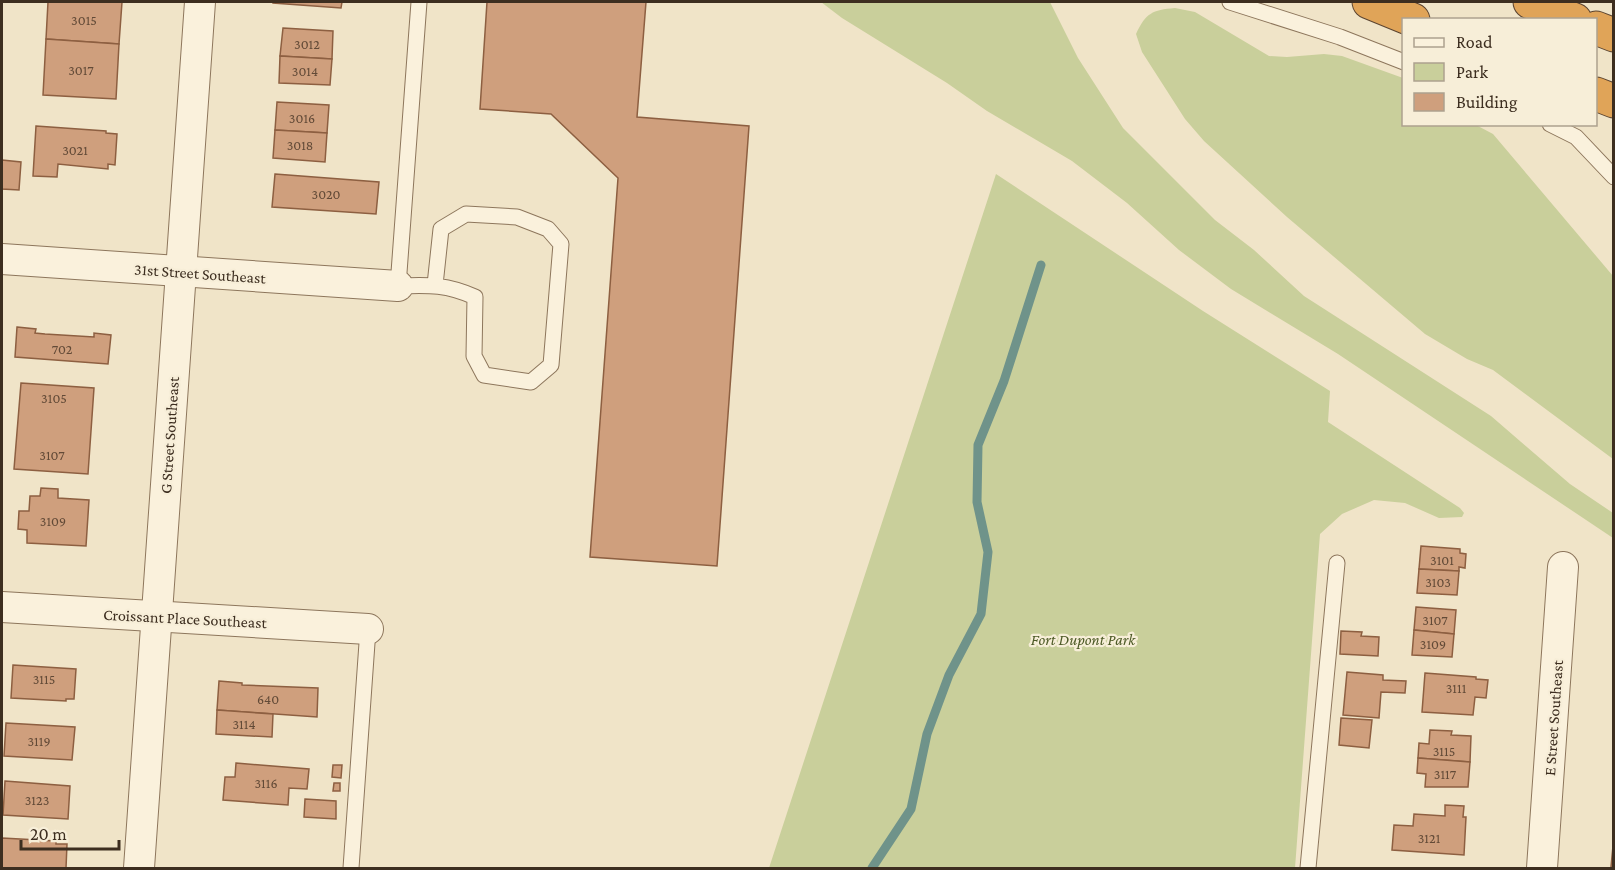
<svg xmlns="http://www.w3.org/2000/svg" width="1615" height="870" font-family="'Crimson Pro',serif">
<rect width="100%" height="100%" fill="#f0e4c8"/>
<!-- green -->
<g fill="#c9cf9b">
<path d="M821 2H1050L1078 58 1123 128 1215 220 1254 250 1304 296 1491 416 1570 484 1613 513V538L1338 354 1231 289 1179 250 1127 203 1072 161 987 111 947 83 842 18Z"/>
<path d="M1175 8 1195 12 1269 56 1287 57 1324 54 1342 56 1403 78 1404 124 1476 125 1493 134 1613 276V459L1493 370 1467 359 1425 334 1287 217 1204 141 1185 119 1142 52 1136 34C1146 13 1152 10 1175 8Z"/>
<path d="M996 174 1203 311 1330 391 1328 422 1460 508 1464 513 1462 517 1439 518 1405 503 1374 500 1342 514 1320 534 1295 868H769Z"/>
</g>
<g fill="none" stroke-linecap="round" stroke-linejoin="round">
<!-- stream -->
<path stroke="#6f938a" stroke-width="9" d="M872 868 911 809 927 734 949 675 981 614 988 552 977 502 978 445 1004 381 1041 265"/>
</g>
<!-- building -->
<g fill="#cf9f7d" stroke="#8d5f41" stroke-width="1.5">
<path d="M48 2H122L119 44 46 39Z"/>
<path d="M273 2H342L341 8 273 3Z"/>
<path d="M487 2H646L637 117 749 126 717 566 590 557 618 178 551 114 480 109Z"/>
<path d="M283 28 333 31 332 59 280 56Z"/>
<path d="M46 39 119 44 116 99 43 95Z"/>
<path d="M280 56 332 59 330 85 279 83Z"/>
<path d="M277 102 329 105 327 133 275 130Z"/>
<path d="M36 126 106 131V133L117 134 115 165 108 164V169L58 164 57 177 33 176Z"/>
<path d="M275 130 327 133 325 162 273 158Z"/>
<path d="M2 160 21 162 19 190 2 189Z"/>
<path d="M275 174 379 182 376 214 272 207Z"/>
<path d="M17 327 36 329 35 333 45 334 94 337V333L111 335 108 364 15 357Z"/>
<path d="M21 383 94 388 88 474 14 469Z"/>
<path d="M41 488 58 489V498L89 500 86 546 27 543V530L18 529 19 511H29L30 496H40Z"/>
<path d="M1421 546 1460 549V553L1466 554 1465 568 1459 567V571L1419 569Z"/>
<path d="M1419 569 1459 571 1457 595 1417 593Z"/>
<path d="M1416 607 1456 610 1454 634 1414 630Z"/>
<path d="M1414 630 1454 634 1452 657 1412 655Z"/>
<path d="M1341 631 1362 632 1361 636 1379 637 1378 656 1340 654Z"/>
<path d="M13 665 76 669 74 699H66V701L11 698Z"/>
<path d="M1347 672 1383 675V680L1406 681 1405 693 1381 692 1379 718 1343 715Z"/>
<path d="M1425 673 1476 677V679L1488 680 1486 698 1475 697 1473 715 1422 712Z"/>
<path d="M219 681 242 683V685L318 688 317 717 217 710Z"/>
<path d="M217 710 273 714 272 737 216 734Z"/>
<path d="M1341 718 1372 720 1369 748 1339 745Z"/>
<path d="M6 723 75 727 72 760 4 756Z"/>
<path d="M1430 730 1452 731 1451 735 1471 736 1470 762 1418 758 1419 743 1429 744Z"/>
<path d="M1418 758 1470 762 1468 787H1425L1426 774 1417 773Z"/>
<path d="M236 763 309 769 307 789 289 788 288 805 223 800 225 777H235Z"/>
<path d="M333 765H342L341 778 332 777Z"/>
<path d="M5 781 70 786 68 819 3 815Z"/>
<path d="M334 783H340V791H333Z"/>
<path d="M305 799 336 801V819L304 817Z"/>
<path d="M1445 805 1464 806 1463 817H1466L1464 855 1392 850 1394 825 1413 826 1414 814 1445 816Z"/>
<path d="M2 838 56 841V844H67L66 868H2Z"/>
<path d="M1613 846H1614V867H1611Z"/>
</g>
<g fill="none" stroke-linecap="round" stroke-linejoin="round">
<!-- service casing -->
<g stroke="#8d765c" stroke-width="17">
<g id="service">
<path d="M419 2 398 286C429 285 446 284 475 297L474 356 484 375 531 382 551 365 561 244 548 229 517 217 466 214 441 229 435 285"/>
<path d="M1230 2 1340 37 1404 62"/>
<path d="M1550 124 1576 137 1614 177"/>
<path d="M351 868 368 629"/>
<path d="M1308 868 1337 563"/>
</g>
</g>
<!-- minor casing -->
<g stroke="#8d765c" stroke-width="32">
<g id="minor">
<path d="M2 259 398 286"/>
<path d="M2 607 368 629"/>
<path d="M139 868 200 2"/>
<path d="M1542 868 1563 567"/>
</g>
</g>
<!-- motorway casing -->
<g stroke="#5b4430" stroke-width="35">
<g id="motorway">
<path d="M1369 2 1413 20"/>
<path d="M1530 2 1575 20"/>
<path d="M1596 28 1614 35"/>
<path d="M1596 94 1614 101"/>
</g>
</g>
<!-- service -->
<use href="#service" stroke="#faf1dc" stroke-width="15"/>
<!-- minor -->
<use href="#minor" stroke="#faf1dc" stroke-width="30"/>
<!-- motorway -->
<use href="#motorway" stroke="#e0a458" stroke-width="33"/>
</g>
<g text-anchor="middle" stroke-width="4.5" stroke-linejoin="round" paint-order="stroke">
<!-- number labels -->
<g font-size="14" fill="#624a37">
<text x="84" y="25">3015</text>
<text x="307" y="49">3012</text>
<text x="81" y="75">3017</text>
<text x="305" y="76">3014</text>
<text x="302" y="123">3016</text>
<text x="300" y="150">3018</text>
<text x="75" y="155">3021</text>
<text x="326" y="199">3020</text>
<text x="62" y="354">702</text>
<text x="54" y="403">3105</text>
<text x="52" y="460">3107</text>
<text x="53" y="526">3109</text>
<text x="1442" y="565">3101</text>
<text x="1438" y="587">3103</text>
<text x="1435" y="625">3107</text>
<text x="1433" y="649">3109</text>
<text x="44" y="684">3115</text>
<text x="1456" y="693">3111</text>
<text x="268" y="704">640</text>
<text x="244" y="729">3114</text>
<text x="39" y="746">3119</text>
<text x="1444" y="756">3115</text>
<text x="1445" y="779">3117</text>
<text x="266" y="788">3116</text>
<text x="37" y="805">3123</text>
<text x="1429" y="843">3121</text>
</g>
<!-- street labels -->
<g font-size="16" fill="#3d2e20" stroke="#f7eed8">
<text transform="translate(200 273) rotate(4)" y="6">31st Street Southeast</text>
<text transform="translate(169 435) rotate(-86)" y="6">G Street Southeast</text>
<text transform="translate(185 618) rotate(3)" y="6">Croissant Place Southeast</text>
<text transform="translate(1553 718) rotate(-86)" y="6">E Street Southeast</text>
</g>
<!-- park labels -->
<g font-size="16" font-style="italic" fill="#4d5a26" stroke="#f7eed8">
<text x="1083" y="645">Fort Dupont Park</text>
</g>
</g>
<!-- border -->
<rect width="1615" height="870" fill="none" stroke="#3d2e20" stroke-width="6"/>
<!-- legend -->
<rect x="1402" y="18" width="195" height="108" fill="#f7eed8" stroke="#ada18e" stroke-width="1.5"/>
<rect x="1414" y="38" width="30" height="9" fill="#faf1dc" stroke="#ada18e" stroke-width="1.5"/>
<text x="1456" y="48" font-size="18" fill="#3d2e20">Road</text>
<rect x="1414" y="63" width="30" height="18" fill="#c9cf9b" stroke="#ada18e" stroke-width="1.5"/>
<text x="1456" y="78" font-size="18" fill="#3d2e20">Park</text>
<rect x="1414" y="93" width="30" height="18" fill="#cf9f7d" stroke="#ada18e" stroke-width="1.5"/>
<text x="1456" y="108" font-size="18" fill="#3d2e20">Building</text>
<!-- scale -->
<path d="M21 840v9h98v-9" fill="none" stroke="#3d2e20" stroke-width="3"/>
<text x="30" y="840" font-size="18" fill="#3d2e20" stroke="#f7eed8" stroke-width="4.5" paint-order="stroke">20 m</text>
</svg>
